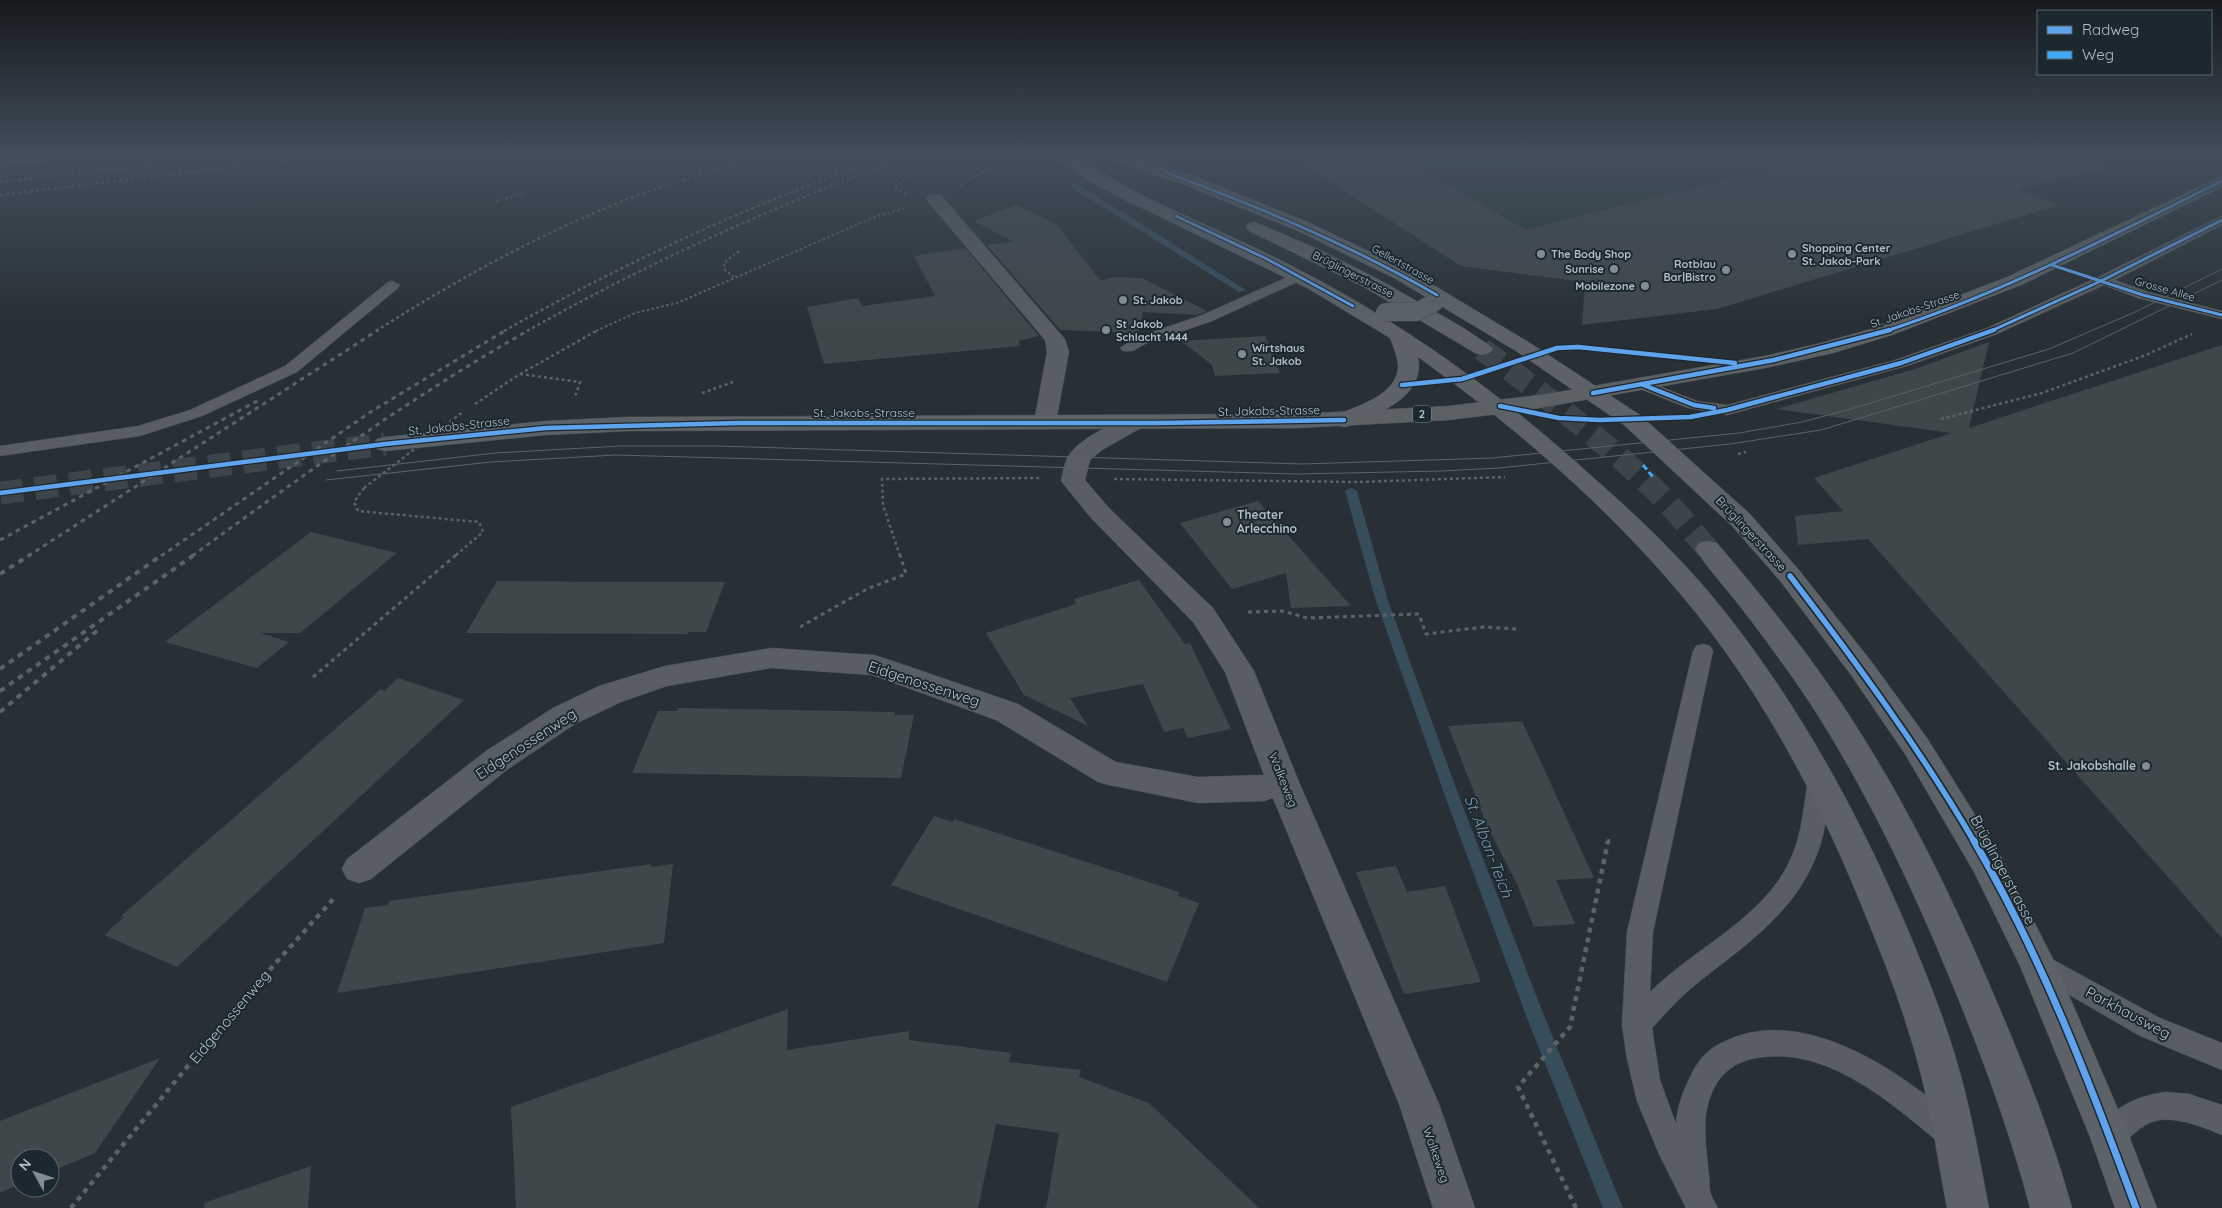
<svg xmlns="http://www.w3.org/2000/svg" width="2222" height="1208" font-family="Quicksand,sans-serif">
<rect width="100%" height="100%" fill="#283035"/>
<!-- green -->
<path fill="#263b39" d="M1288 155H1987L1994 169 1585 282 1322 176Z"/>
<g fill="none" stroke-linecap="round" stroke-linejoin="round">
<!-- stream -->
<g fill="#374d5c" fill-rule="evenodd">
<path d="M1072 184H1078L1246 290 1239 292 1072 188Z"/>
<path d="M1351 488 1357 491 1388 601 1463 807 1545 1018 1623 1208H1603L1527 1018 1449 807 1376 601 1345 491Z"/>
</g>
</g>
<!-- building -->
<g fill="#40474b">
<path d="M1289 155H1396L1526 230 1824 155H2106L2108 168 2017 189 2059 205 1717 309 1582 325 1585 282 1461 266Z"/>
<path d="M1016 205 1056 224 1101 281 1113 277 1142 278 1207 311 1197 315 1143 312 1139 333 1060 330 987 245 1012 241 974 221Z"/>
<path d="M965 248 1039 336 1019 341 1020 346 824 364 807 307 858 298 862 306 935 296 914 256Z"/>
<path d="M1265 336 1280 373 1215 376 1212 365 1181 341Z"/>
<path d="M1989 342 1969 428 2222 345V938L1868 539 1798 545 1795 516 1843 511 1814 478 1952 433 1776 409 1915 369Z"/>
<path d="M1258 501 1279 525 1351 606 1291 608 1286 573 1232 589 1180 523Z"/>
<path d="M311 532 397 553 300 633H260L289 642 257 668 165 642Z"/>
<path d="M1139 580 1185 644 1190 643 1231 729 1188 738 1183 728 1164 732 1143 684 1070 698 1088 726 1024 695 986 633 1076 604 1074 599Z"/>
<path d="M497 581 608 582H725L706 632H689L688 634 466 633Z"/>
<path d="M398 678 464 700 177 967 104 935 124 917 121 916 381 689 384 691Z"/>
<path d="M678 708 895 712 894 715H914L901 778 632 773 658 711H677Z"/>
<path d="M1522 721 1594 878 1556 880 1575 924 1534 927 1517 884 1488 828 1448 726Z"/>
<path d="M934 816 953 822 954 819 1179 892 1178 896 1199 903 1167 982 891 885Z"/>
<path d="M651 864V867L673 864 664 943 337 993 365 908 388 905 389 901Z"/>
<path d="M1396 866 1407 892 1445 886 1481 982 1404 994 1356 872Z"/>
<path d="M788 1009 787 1050 909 1031V1040L1011 1053 1009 1062 1081 1070 1079 1077 1149 1103 1259 1208H1046L1059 1133 996 1124 978 1208H516L511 1107Z"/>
<path d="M160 1058 95 1153 50 1172V1158H20V1184L0 1193V1121Z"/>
<path d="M311 1166 308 1208H205L204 1203Z"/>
</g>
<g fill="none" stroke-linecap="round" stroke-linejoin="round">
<!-- secondary-tunnel -->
<path stroke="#3d454b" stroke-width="23" stroke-dasharray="23 12" stroke-linecap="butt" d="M1482 349C1541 393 1601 438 1654 489 1674 508 1690 529 1708 549"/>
<!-- primary-tunnel -->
<path stroke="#3d454b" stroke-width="23" stroke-dasharray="23 12" stroke-linecap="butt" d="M0 493 385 444"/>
<!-- service casing -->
<g stroke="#464c50" stroke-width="1">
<g id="service">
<path d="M1105 155H1118L1112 159Z"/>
<path d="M1139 155H1151L1171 172 1169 175C1156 178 1146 164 1139 155Z"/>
<path d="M2222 216V225L2115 280 2148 292 2222 311V319L2138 298 2104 285 1997 334 1907 366 1727 415 1688 408 1635 387 1633 384 1641 379 1697 401 1727 405 1895 360 1987 328 2098 277Z"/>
<path d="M1299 272 1304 273 1306 276 1304 279 1212 321 1145 344 1133 351H1123L1120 348 1135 338 1202 315Z"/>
<path d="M393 281 400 285 398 288 297 372 202 416 140 436 0 456V446L138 426 190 410 285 366 388 282Z"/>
<path d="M1703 644 1710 646 1713 651 1653 932 1650 992C1695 947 1765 918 1791 858 1802 834 1804 805 1808 779L1812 773 1820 770 1828 773 1832 779C1828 805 1826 833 1816 857 1792 916 1742 947 1695 985 1679 998 1666 1013 1652 1028L1660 1080 1676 1124C1677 1106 1684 1089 1692 1073 1701 1055 1712 1046 1730 1039 1794 1012 1869 1053 1920 1091 1937 1103 1959 1115 1967 1134L1963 1144 1952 1149 1941 1144C1892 1104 1827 1045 1757 1058 1731 1062 1715 1078 1708 1104 1702 1127 1707 1153 1709 1176 1710 1181 1709 1187 1710 1191 1711 1196 1715 1203 1718 1208H1686L1658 1152 1637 1101 1627 1059 1622 1025 1627 932 1693 651 1696 646Z"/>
<path d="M2037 951 2160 1018 2222 1043V1070L2140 1036 2028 971 2024 963 2028 955Z"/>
<path d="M2166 1092 2189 1094 2222 1105V1135C2200 1126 2166 1111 2144 1126 2131 1134 2124 1146 2110 1152L2099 1148 2095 1137C2106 1110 2137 1095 2166 1092Z"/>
</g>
</g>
<!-- minor casing -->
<g stroke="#464c50" stroke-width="1">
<g id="minor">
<path d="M935 194 941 195 1065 339 1069 352 1056 422 1053 427 1045 429 1037 427 1034 422 1047 352 1045 340 929 203 926 199 929 195Z"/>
<path d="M1133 416 1141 418 1144 423 1141 428 1102 450 1090 460 1085 480 1109 508 1213 608 1254 671 1299 782 1439 1104 1475 1208H1433L1399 1104 1273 798 1264 801 1198 803 1109 785 1098 782 996 720 872 675 771 668 667 686 621 702 575 724 508 769 371 879 359 883 347 879 342 869 347 859 486 751 553 708 599 686 665 666 771 648 874 655 884 658 1018 704 1116 762 1198 777 1264 775 1225 672 1193 622 1091 518 1061 481C1063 473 1064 462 1069 455 1078 440 1117 420 1133 416Z"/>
</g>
</g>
<!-- secondary casing -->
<g stroke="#464c50" stroke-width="1">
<g id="secondary">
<path d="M1050 155C1057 155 1065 154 1072 156 1092 164 1111 179 1130 189 1163 206 1198 221 1232 237 1371 300 1483 377 1596 480 1637 516 1677 554 1712 596 1793 694 1855 806 1905 923 1925 971 1945 1019 1959 1069 1972 1115 1980 1162 1989 1208H1947C1938 1162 1932 1116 1920 1071 1907 1021 1889 972 1869 924 1823 807 1764 694 1683 597 1607 506 1514 426 1418 357 1426 396 1380 413 1352 425L1344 427 1336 425 1333 420 1336 415C1358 406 1400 394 1398 364 1397 355 1393 346 1390 338L1309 289 1123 199 1087 180Z"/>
<path d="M1102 155H1125L1197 177 1310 223 1410 271 1530 343 1640 415 1750 514 1799 570 1871 661 1927 738 1999 853 2055 963 2124 1123 2157 1208H2115L2090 1137 2020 966 1974 872 1905 754 1851 675 1781 582 1732 526 1624 425 1516 351 1396 279 1298 231 1185 185 1104 158Z"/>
<path d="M1255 222 1320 250 1378 279 1462 327 1489 345 1493 349 1489 353 1482 355 1475 353 1364 287 1249 231 1246 227 1249 223Z"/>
<path d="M1708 541 1717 543C1756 589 1794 635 1828 684 1898 784 1952 895 1999 1007 2027 1073 2053 1139 2072 1208H2030C2012 1139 1988 1073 1962 1008 1919 901 1871 797 1808 700 1785 666 1760 632 1735 600 1721 583 1707 567 1695 549L1699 543Z"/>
</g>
</g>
<!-- primary casing -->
<g stroke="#464d52" stroke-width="1">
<path id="primary" d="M2222 176V187L2021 285 1892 335 1833 353 1765 368 1522 411 1449 420 1298 428 627 431 546 435 385 451 377 449 373 444 377 439 385 437 546 421 627 417 1298 414 1449 406 1547 394 1765 356 1821 343 1878 327 2007 277Z"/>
</g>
<!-- motorway casing -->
<g stroke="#454c51" stroke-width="1">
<path id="motorway" d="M22 155H70L62 160 0 167V157Z"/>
</g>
<!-- path-far3 -->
<g stroke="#5c6267" stroke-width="2" stroke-dasharray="2.5 2.5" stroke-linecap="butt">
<path d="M960 186 994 166 1023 155"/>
<path d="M906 194 894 188 921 166"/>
<path d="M496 202 526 192"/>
<path d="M734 277 725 270 724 263 739 251"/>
<path d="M596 331 635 313 677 303 877 216 906 208"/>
</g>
<!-- path-far2 -->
<g stroke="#5c6267" stroke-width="2.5" stroke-dasharray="3 3" stroke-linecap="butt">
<path d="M520 374 580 382 575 397"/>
<path d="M702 393 733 382"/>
<path d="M475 404 520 374 598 330"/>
<path d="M1941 419 2042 393 2146 355 2192 334"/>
<path d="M1738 454 1746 452"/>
<path d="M1114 479 1358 482 1505 477"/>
<path d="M364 488 354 502 358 511 479 522 483 532 455 556"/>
<path d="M900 556 883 505 882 479 1040 478"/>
</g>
<!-- path-far1 -->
<g stroke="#5c6267" stroke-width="3" stroke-dasharray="4 4" stroke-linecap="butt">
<path d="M1248 612 1283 611 1307 618 1419 614 1426 634 1484 627 1517 629"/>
<path d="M800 627 867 589 906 574 900 555"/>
<path d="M313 677 456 555"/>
<path d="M1608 843 1609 839"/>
</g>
<!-- path -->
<g stroke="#5c6267" stroke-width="4.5" stroke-dasharray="5 5" stroke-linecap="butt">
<path d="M71 1208 238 1005 336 896"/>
<path d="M1576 1208 1518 1087 1570 1027 1608 841"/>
</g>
<!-- service -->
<use href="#service" fill="#585e63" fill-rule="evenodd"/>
<!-- minor -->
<use href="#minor" fill="#585e63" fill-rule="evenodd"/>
<!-- secondary -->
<use href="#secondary" fill="#5c6268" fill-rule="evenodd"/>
<!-- primary -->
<use href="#primary" fill="#5b6165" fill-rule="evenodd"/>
<!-- motorway -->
<use href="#motorway" fill="#5d6163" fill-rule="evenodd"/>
<!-- tram -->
<g stroke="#5c6266" stroke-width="1">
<path d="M337 471 495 453 621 446H717L1302 464 1492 458 1739 433 1802 422 1851 409 2049 349 2135 312 2222 269"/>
<path d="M326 480 491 462 616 455 1296 474 1441 471 1499 468 1730 444 1821 430 2073 353 2222 280"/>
</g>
<!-- rail-far2 -->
<g stroke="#5c6266" stroke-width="2.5" stroke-dasharray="3 3" stroke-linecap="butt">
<path d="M0 182 239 155"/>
<path d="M0 195 333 155"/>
<path d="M376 331C453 282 534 237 618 203 667 183 719 169 770 155"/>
<path d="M504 331C627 261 754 203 888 156"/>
<path d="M527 331C651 261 780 203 914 155"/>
</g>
<!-- rail-far1 -->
<g stroke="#5c6266" stroke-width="3" stroke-dasharray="4.5 4.5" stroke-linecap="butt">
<path d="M0 540 259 400"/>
<path d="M28 556 378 330"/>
<path d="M161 556 372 411 506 330"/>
<path d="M192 556C302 476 411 397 529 330"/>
</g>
<!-- rail -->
<g stroke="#5c6266" stroke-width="4" stroke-dasharray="5.5 5.5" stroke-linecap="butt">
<path d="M0 574 30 555"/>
<path d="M0 669 162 555"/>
<path d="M0 691 194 555"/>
<path d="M0 712 99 629"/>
</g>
<!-- secondary-bridge casing -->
<g stroke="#464c50" stroke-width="19" stroke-linecap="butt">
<path id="secondary-bridge" d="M1385 312H1417L1435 302"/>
</g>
<!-- path-bridge -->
<path stroke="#5c6267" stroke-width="2.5" stroke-dasharray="3 3" stroke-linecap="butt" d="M364 488 464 411"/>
<!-- secondary-bridge -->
<use href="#secondary-bridge" stroke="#5c6268" stroke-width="18"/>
<!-- quiet -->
<path stroke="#3fa9f5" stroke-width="3" stroke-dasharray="6 3" stroke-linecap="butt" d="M1643 465 1653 477"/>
<!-- cycleway-far3 casing -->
<g stroke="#1c282f" stroke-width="5">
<g id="cycleway-far3">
<path d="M1165 172C1259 207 1350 245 1437 295"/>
<path d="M1176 216 1267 259 1353 306"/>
<path d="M2052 265 2143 295 2222 315"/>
<path d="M1886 331C2003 293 2112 235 2222 181"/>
<path d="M1991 331 2103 280 2222 220"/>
</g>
</g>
<!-- cycleway-far2 casing -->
<g stroke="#1c282f" stroke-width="7">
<g id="cycleway-far2">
<path d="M1641 384 1694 405 1714 408"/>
<path d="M1402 385 1462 379 1557 348 1578 347 1735 363"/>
<path d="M1593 393 1774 360 1890 330"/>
<path d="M1500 406 1559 418 1600 420 1690 417 1727 410 1901 363 1994 330"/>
<path d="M0 493 385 444 546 428 739 423H1156L1344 420"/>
</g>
</g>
<!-- cycleway-far1 casing -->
<g stroke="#1c282f" stroke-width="9">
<path id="cycleway-far1" d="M1790 576C1856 662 1920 749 1975 843"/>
</g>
<!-- cycleway casing -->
<g stroke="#1c282f" stroke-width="10">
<path id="cycleway" d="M1974 841C2042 957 2090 1083 2136 1208"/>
</g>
<!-- cycleway-far3 -->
<use href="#cycleway-far3" stroke="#60a3ed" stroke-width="3"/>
<!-- cycleway-far2 -->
<use href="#cycleway-far2" stroke="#60a3ed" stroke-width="4.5"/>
<!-- cycleway-far1 -->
<use href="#cycleway-far1" stroke="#60a3ed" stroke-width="5.5"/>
<!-- cycleway -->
<use href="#cycleway" stroke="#60a3ed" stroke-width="7"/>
</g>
<!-- sky -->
<linearGradient id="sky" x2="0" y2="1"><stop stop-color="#161a1d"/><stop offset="0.48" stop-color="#424e5c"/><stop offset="1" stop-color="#424e5c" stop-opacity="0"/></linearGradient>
<rect width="2222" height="324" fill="url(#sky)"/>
<!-- markers -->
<g fill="#828c93" stroke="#1c282f" stroke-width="2">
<circle cx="1541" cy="254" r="5"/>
<circle cx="1792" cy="254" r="5"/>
<circle cx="1614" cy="269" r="5"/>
<circle cx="1726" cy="270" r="5"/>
<circle cx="1645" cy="286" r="5"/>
<circle cx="1123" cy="300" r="5"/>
<circle cx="1106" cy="330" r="5"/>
<circle cx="1242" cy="354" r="5"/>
<circle cx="1227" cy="522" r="5"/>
<circle cx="2146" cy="766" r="5"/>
</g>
<g text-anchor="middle" stroke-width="4" stroke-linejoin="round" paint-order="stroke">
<!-- far-poi labels -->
<g font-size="11" font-weight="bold" fill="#b2bec6" stroke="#1c282f" text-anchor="start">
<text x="1802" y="252">Shopping Center<tspan x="1802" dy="13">St. Jakob-Park</tspan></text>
<text x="1551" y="258">The Body Shop</text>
<text x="1716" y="268" text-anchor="end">Rotblau<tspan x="1716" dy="13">Bar|Bistro</tspan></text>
<text x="1604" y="273" text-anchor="end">Sunrise</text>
<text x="1635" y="290" text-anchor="end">Mobilezone</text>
<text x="1133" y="304">St. Jakob</text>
<text x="1116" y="328">St Jakob<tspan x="1116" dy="13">Schlacht 1444</tspan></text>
<text x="1252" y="352">Wirtshaus<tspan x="1252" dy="13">St. Jakob</tspan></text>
</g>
<!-- far-street labels -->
<g font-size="11" fill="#b2bec6" stroke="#1c282f">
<text transform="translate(1403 264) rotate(29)" y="4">Gellertstrasse</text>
<text transform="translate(1353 274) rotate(27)" y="4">Brüglingerstrasse</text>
<text transform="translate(2165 289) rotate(16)" y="4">Grosse Allee</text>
<text transform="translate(1915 309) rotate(-19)" y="4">St. Jakobs-Strasse</text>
</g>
<!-- shield labels -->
<rect fill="#1c282f" stroke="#859199" stroke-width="1" x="1413" y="405.5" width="18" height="17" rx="4"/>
<g font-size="11" font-weight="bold" fill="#b2bec6">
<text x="1422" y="418">2</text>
</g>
<!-- street labels -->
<g font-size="12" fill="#b2bec6" stroke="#1c282f">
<text transform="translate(1269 411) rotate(-1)" y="4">St. Jakobs-Strasse</text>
<text x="864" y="417">St. Jakobs-Strasse</text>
<text transform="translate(459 426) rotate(-6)" y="4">St. Jakobs-Strasse</text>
<text transform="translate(1751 534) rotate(47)" y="4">Brüglingerstrasse</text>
<text transform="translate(1283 780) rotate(68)" y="4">Walkeweg</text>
<text transform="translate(1436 1155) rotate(71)" y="4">Walkeweg</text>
</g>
<!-- poi labels -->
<g font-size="12" font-weight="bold" fill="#b2bec6" stroke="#1c282f" text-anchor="start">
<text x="1237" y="519">Theater<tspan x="1237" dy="14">Arlecchino</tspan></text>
<text x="2136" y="770" text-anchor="end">St. Jakobshalle</text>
</g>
<!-- near-street labels -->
<g font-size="15" fill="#b2bec6" stroke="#1c282f">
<text transform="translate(924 684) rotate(18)" y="5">Eidgenossenweg</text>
<text transform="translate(526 744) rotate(-33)" y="5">Eidgenossenweg</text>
<text transform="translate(2003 870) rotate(62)" y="5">Brüglingerstrasse</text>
<text transform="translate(2128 1013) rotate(28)" y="5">Parkhausweg</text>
<text transform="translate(230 1017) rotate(-50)" y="5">Eidgenossenweg</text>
</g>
<!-- near-water labels -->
<g font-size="16" font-style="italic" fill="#7495a8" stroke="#1c282f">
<text transform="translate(1489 846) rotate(69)" y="6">St. Alban-Teich</text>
</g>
</g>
<!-- legend -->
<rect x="2037" y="10" width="175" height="65" fill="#1c282f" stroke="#58646b"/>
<rect x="2047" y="26" width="25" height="8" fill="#60a3ed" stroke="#58646b"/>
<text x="2082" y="35" font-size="15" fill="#b2bec6">Radweg</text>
<rect x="2047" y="51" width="25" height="8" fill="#3fa9f5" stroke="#58646b"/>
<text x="2082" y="60" font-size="15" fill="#b2bec6">Weg</text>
<!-- north arrow -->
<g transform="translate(35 1173) rotate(310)"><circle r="24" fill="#1c282f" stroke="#58646b"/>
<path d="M0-4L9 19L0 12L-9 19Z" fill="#828c93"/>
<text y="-8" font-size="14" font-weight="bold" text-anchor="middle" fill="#b2bec6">N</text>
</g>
</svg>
